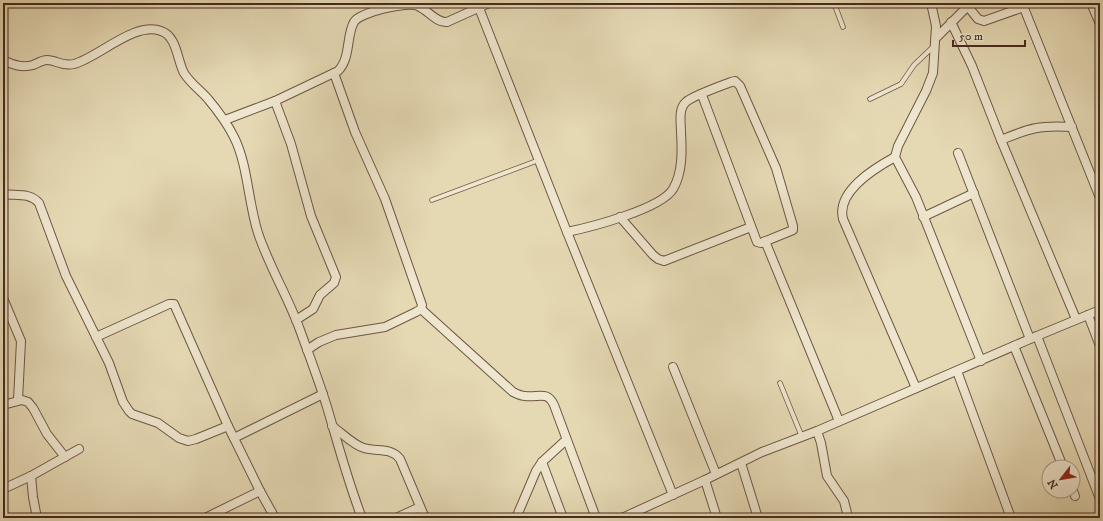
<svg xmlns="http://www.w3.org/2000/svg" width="1103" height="521" font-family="'IM FELL DW Pica',serif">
<rect width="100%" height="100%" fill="#e5d9b4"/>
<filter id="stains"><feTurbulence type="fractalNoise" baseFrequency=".005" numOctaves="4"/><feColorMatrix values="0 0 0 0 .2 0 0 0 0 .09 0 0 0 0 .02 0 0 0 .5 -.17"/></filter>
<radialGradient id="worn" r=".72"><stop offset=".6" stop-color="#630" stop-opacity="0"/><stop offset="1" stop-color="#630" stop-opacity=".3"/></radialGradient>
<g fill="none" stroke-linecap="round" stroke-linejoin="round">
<!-- service casing -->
<g stroke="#6e5644" stroke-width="5.5">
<g id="service">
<path d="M834 3 843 27"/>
<path d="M870 99 901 84 914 65 933 47"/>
<path d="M432 200 539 160"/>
<path d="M780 383 802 437"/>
</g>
</g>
<!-- minor casing -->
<g stroke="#6e5644" stroke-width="10">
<g id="minor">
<path d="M931 3 936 26 933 73 926 91 898 146 895 157 916 197 981 361"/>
<path d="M965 3 978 19 984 21 1024 7"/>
<path d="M1022 3 1100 198"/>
<path d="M1091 3 1100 24"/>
<path d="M479 8 567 232 673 495"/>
<path d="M951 22 972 66 1001 140 1076 319"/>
<path d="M936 38 968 6"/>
<path d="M3 60C13 65 22 68 33 65 38 63 42 60 47 60 57 60 62 67 74 64 99 57 135 21 161 31 177 36 177 60 184 73 190 83 200 90 208 99 218 111 227 123 234 137 248 165 248 202 258 233 269 266 288 297 300 330 309 355 319 381 327 407 338 444 348 482 362 518"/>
<path d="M275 101 291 144 311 216 336 277 334 283 320 295 313 309 296 320"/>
<path d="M225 120 275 101 338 71C351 58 346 36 354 22 360 12 408 1 418 6 428 10 436 23 447 22L489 3"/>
<path d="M1001 140C1030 128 1040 125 1072 127"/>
<path d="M958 153 1030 339"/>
<path d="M895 157C875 168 836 191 843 219L916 388"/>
<path d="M3 194C16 196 29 192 39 203L66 276 109 363 123 402 129 411 132 414 158 423 179 438 188 441 196 439 228 426"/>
<path d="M620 217 653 255 658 259 664 261 751 227"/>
<path d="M923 217 974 193"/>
<path d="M567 232C591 227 661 209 673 189 683 172 682 150 681 132 681 123 678 109 686 102 692 96 721 86 731 82L735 81 740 86 776 168 793 226V230L761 243 757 242 702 95"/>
<path d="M765 241 839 421"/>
<path d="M3 298 21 341 18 400"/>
<path d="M421 309 513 392C517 394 521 396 525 396 538 398 547 390 554 405L596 518"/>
<path d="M1088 315 1100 346"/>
<path d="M1037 336 1100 499"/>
<path d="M96 337 169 304H174L228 426 260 491 275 518"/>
<path d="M1014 346 1063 467"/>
<path d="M307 350 319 342 336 335 385 327 416 312 421 309 422 305 385 199 355 132 334 73"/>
<path d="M673 367 716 474"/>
<path d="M957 371 1011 518"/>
<path d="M3 405 22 400 28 402 33 408 47 434 65 457"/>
<path d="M332 426C342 433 353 445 364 448 377 452 391 447 400 459L425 518"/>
<path d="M817 431 821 443 827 476 844 501 847 513 846 518"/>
<path d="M234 438 323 394"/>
<path d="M542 462 563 518"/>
<path d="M741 463 758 518"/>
<path d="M31 476 33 497 37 518"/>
<path d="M3 489 31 476 79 449"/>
<path d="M1073 491 1075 496"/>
<path d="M205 518 260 491"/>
<path d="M396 518 420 507"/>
<path d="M516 518 536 471 542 462 566 440"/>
<path d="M622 518 705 480"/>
<path d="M717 518 705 480 762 452 817 431 1037 336 1100 310"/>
</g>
</g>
<!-- service -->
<use href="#service" stroke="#eee6ce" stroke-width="4"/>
<!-- minor -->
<use href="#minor" stroke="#eee6ce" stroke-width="8"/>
</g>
<!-- margin -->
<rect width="1103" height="521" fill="none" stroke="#e5d9b4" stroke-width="16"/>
<rect x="4" y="4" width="1095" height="513" fill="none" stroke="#472a1e" stroke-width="2"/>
<rect x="8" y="8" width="1087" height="505" fill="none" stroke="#472a1e"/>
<!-- north arrow -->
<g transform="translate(1061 479) rotate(239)"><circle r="19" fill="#eee6ce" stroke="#ab9b88"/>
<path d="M0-3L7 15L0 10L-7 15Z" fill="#8f2418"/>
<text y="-6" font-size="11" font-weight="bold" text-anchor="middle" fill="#472a1e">N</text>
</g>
<!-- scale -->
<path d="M953 40v6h72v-6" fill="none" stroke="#472a1e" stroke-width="2"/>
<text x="959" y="40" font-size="12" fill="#472a1e" stroke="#eee6ce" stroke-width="3" paint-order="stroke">50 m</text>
<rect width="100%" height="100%" filter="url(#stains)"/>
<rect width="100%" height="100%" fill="url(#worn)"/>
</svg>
